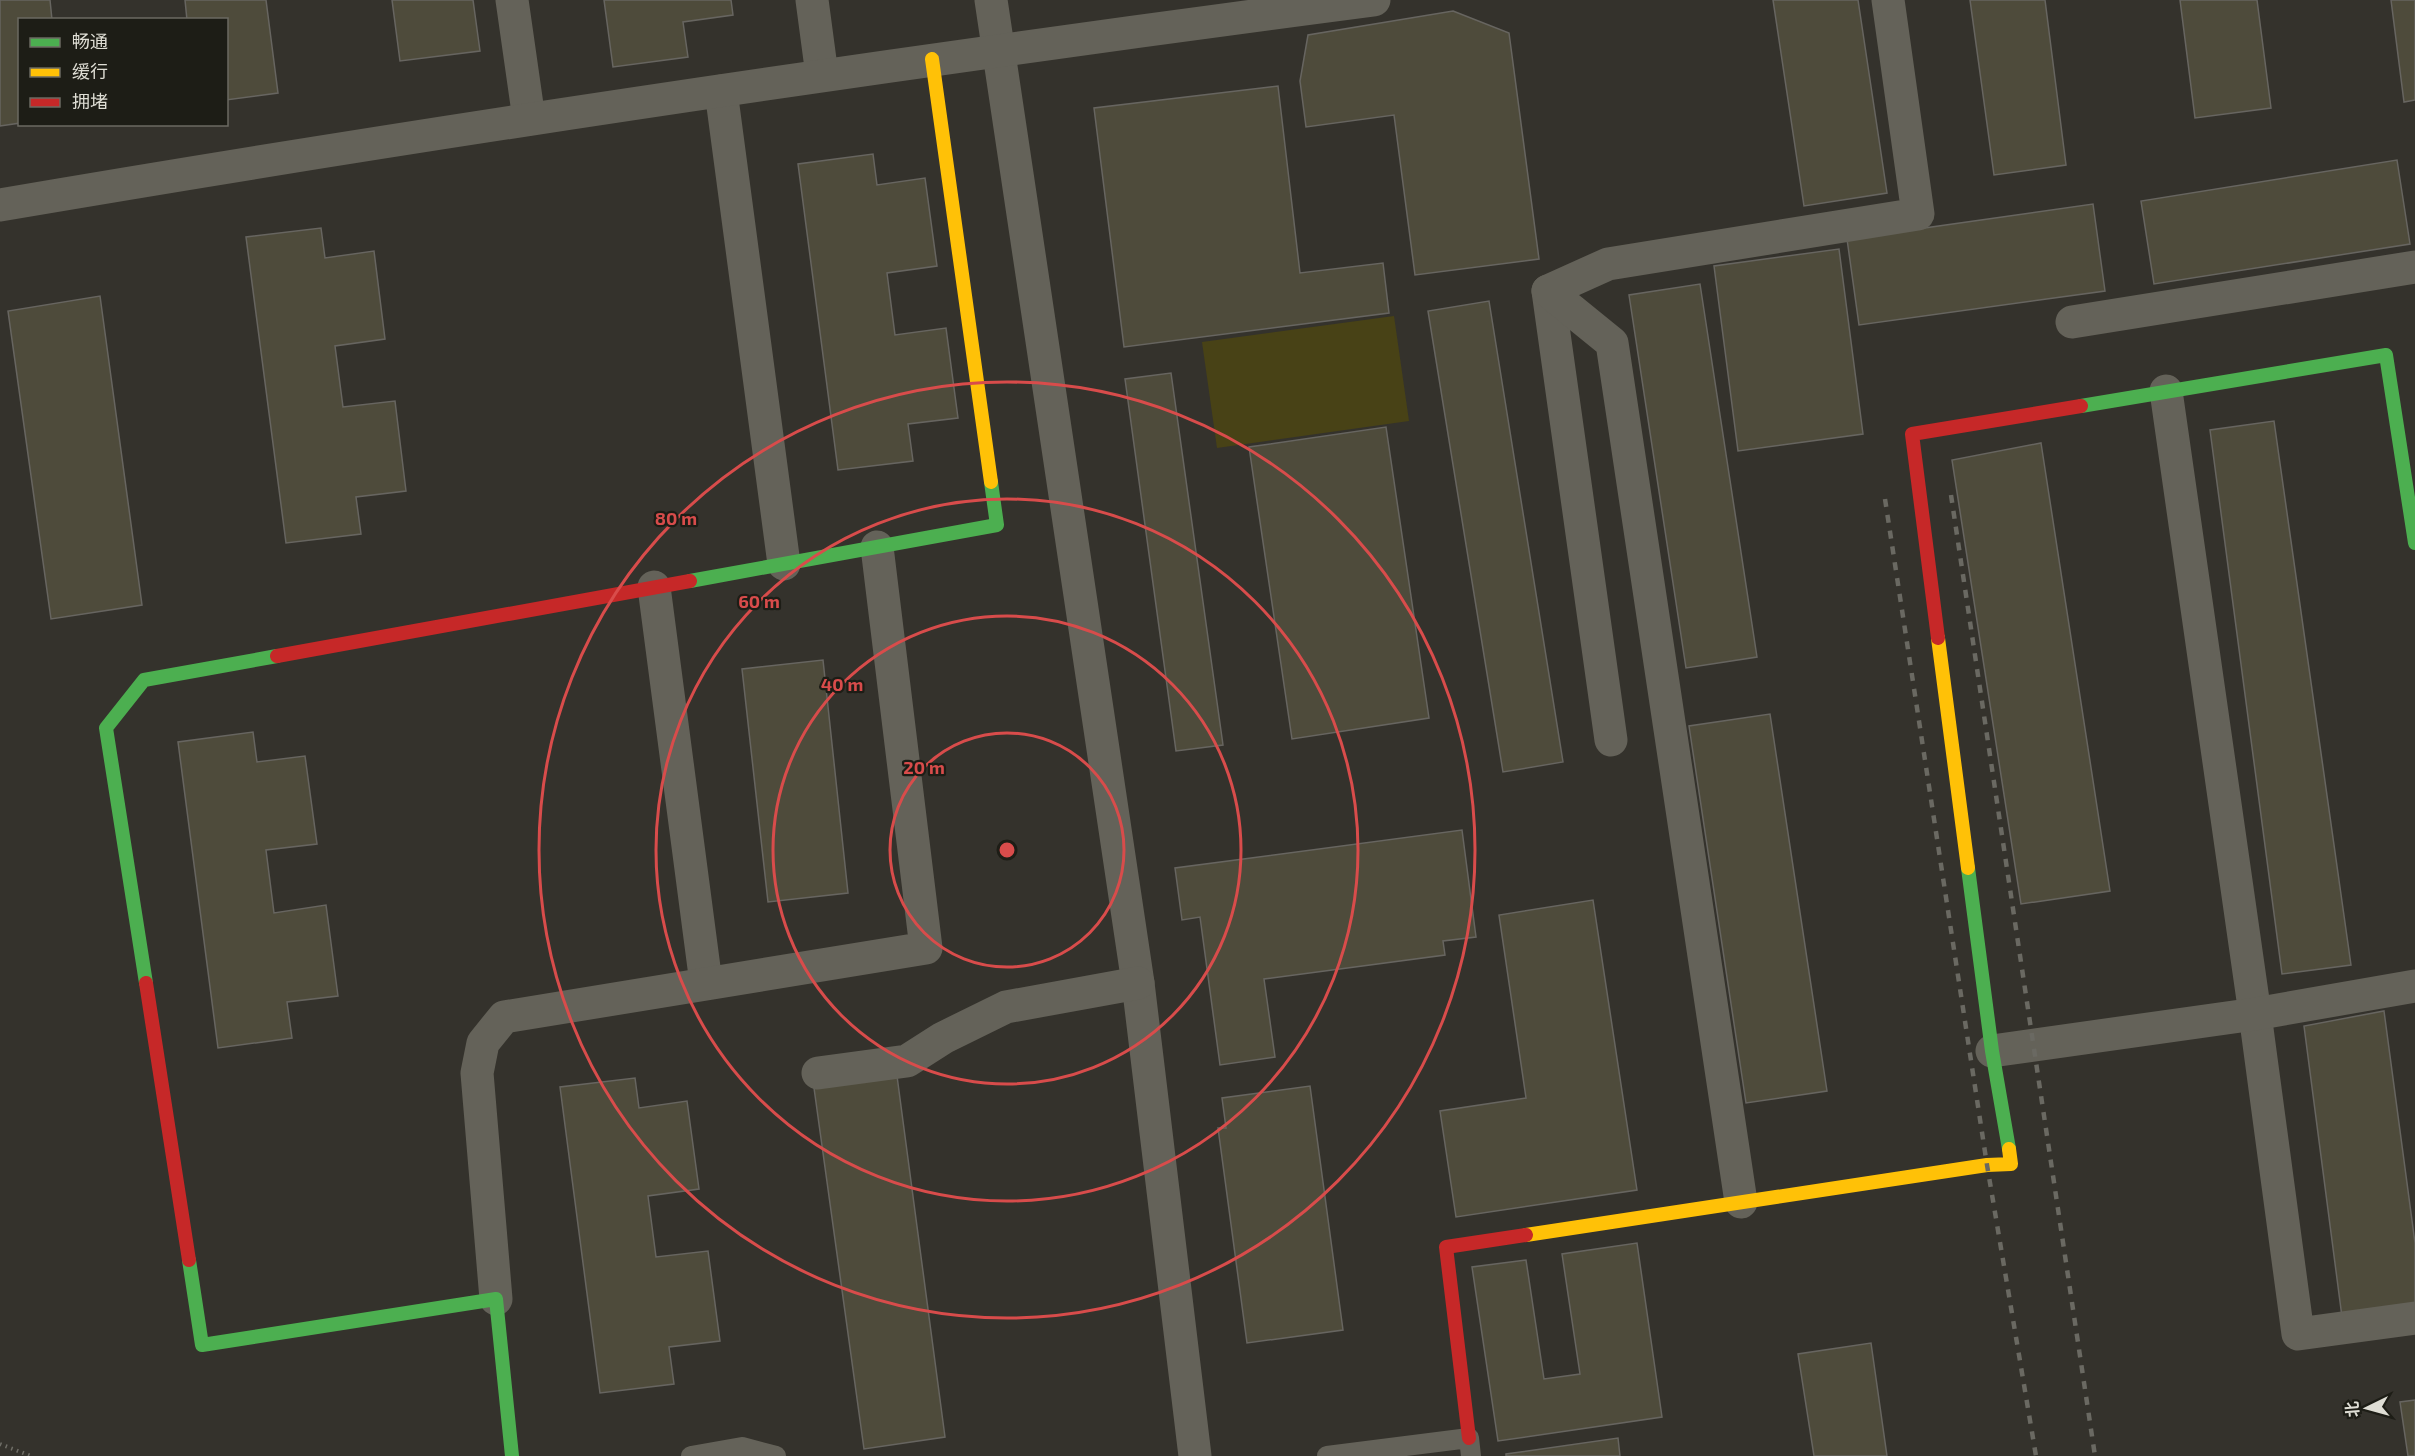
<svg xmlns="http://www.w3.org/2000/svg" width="2415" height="1456" font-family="'Exo 2','Noto Sans SC',sans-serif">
<rect width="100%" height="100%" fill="#34322c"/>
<!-- green -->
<path fill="#484216" d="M1394 316 1409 421 1217 448 1202 342Z"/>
<!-- building -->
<g fill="#4e4b3b" stroke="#676560" stroke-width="1.5">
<path d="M0 0H50L52 20H20V123L0 126Z"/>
<path d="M185 0H266L278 93 226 100V20H187Z"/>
<path d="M392 0H473L480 51 400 61Z"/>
<path d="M604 0H731L733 15 683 22 688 57 613 67Z"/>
<path d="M1773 0H1858L1887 193 1804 206Z"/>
<path d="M1970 0H2045L2066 165 1994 175Z"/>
<path d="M2180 0H2257L2271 108 2195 118Z"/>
<path d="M2391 0H2415V100L2404 102Z"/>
<path d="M1453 11 1509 33 1539 259 1415 275 1394 115 1306 127 1300 81 1308 35Z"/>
<path d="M1278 86 1300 273 1383 263 1389 313 1124 347 1094 108Z"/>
<path d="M873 154 877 185 925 178 937 266 887 273 895 335 946 328 958 418 908 424 913 461 838 470 798 164Z"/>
<path d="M2397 160 2410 244 2154 284 2141 201Z"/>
<path d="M2093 204 2105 291 1859 325 1847 239Z"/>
<path d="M321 228 325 258 374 251 385 339 335 346 343 407 395 401 406 491 356 497 361 534 286 543 246 237Z"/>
<path d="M1839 249 1863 434 1738 451 1714 266Z"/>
<path d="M1700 284 1757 657 1686 668 1629 295Z"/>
<path d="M100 296 142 605 51 619 8 311Z"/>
<path d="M1489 301 1563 762 1503 772 1428 311Z"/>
<path d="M1171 373 1223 745 1176 751 1125 379Z"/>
<path d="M2274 421 2351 965 2282 974 2210 430Z"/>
<path d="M1386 427 1429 718 1292 739 1249 447Z"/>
<path d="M2041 443 2110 891 2021 904 1952 460Z"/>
<path d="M823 660 848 893 768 902 742 669Z"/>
<path d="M1770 714 1827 1091 1746 1103 1689 726Z"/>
<path d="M253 732 257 762 305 756 317 844 266 850 274 913 326 905 338 996 287 1002 292 1038 218 1048 178 742Z"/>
<path d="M1462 830 1476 937 1443 941 1445 955 1264 979 1275 1057 1220 1065 1200 917 1182 920 1175 868Z"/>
<path d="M1593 900 1637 1190 1456 1217 1440 1111 1526 1098 1499 915Z"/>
<path d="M2384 1011 2415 1243V1308L2342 1317 2304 1026Z"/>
<path d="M897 1076 945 1437 864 1449 814 1088Z"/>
<path d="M635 1078 639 1108 687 1101 699 1189 648 1196 656 1257 708 1251 720 1341 669 1347 674 1384 600 1393 560 1087Z"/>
<path d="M1310 1086 1343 1330 1247 1343 1218 1128H1226L1222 1098Z"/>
<path d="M1637 1243 1662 1417 1498 1441 1472 1267 1526 1260 1544 1379 1580 1374 1562 1254Z"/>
<path d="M1871 1343 1887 1456H1814L1798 1354Z"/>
<path d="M2415 1400V1456H2408L2400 1402Z"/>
<path d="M1618 1438 1620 1456H1506V1454Z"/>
</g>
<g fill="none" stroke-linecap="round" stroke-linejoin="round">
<!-- path -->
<path stroke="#6f6e67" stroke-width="4" stroke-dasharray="1.5 4.5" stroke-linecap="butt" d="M0 1444 31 1456"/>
<!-- lane -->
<g stroke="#646259" stroke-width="20">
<path d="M691 1456 742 1447 776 1456"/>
<path d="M1327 1456 1469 1438 1471 1456"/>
</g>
<!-- street -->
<g stroke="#646259" stroke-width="33">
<path d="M512 0 529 119"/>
<path d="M812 0 822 75"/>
<path d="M991 0 1138 983 1195 1456"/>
<path d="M721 91 784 564"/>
<path d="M0 205C457 127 915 60 1374 0"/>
<path d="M1548 291 1611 740"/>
<path d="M2072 322 2415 267"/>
<path d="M2166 391 2255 1014 2298 1334 2415 1318"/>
<path d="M654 587 706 983"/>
<path d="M1992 1051 2255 1014 2415 986"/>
<path d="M818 1073 907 1061 943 1038 1006 1007 1138 983"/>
<path d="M1741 1202 1612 343 1548 291 1608 264 1918 214 1888 0"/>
<path d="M496 1299 477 1073 483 1043 504 1017 926 948 877 547"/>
</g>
<!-- fast -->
<g stroke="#4caf50" stroke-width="14">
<path d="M2081 406 2386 355 2415 543"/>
<path d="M690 581 997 525 991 482"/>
<path d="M1968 868 1992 1051 2009 1149"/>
<path d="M146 983 106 728 144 680 277 656"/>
<path d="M189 1260 202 1345 496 1299 512 1456"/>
</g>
<!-- slow -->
<g stroke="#ffc107" stroke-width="14">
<path d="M932 59 991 482"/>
<path d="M1938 638 1968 868"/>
<path d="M1526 1235 1987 1165 2011 1164 2009 1149"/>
</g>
<!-- jam -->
<g stroke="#c62828" stroke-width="14">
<path d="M1938 638 1912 434 2081 406"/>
<path d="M277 656 690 581"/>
<path d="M146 983 189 1260"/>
<path d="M1469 1438 1446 1247 1526 1235"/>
</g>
<!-- rail -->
<g stroke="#6a6962" stroke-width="4.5" stroke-dasharray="8 8" stroke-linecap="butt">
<path d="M1951 495 2095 1456"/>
<path d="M1885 499 1987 1165 2036 1456"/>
</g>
</g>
<!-- distance rings -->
<g fill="none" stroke="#d84c4b" stroke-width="3">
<circle cx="1007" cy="850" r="117"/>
<circle cx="1007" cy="850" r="234"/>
<circle cx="1007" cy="850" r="351"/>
<circle cx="1007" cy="850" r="468"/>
</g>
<circle cx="1007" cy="850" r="9" fill="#d84c4b" stroke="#1d1d16" stroke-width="3"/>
<g font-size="18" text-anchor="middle" font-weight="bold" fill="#d84c4b" stroke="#1d1d16" stroke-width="4.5" stroke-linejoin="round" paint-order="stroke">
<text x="676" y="525">80 m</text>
<text x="759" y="608">60 m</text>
<text x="842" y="691">40 m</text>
<text x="924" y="774">20 m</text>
</g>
<!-- legend -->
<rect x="18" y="18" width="210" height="108" fill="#1d1d16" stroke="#6b6a62" stroke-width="1.5"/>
<rect x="30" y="38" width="30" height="9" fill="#4caf50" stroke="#6b6a62" stroke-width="1.5"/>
<text x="72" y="48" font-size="18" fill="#dfded5">畅通</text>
<rect x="30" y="68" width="30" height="9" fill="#ffc107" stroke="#6b6a62" stroke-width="1.5"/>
<text x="72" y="78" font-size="18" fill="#dfded5">缓行</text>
<rect x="30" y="98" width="30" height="9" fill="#c62828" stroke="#6b6a62" stroke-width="1.5"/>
<text x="72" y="108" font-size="18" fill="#dfded5">拥堵</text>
<!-- north arrow -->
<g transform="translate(2367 1408) rotate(265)" stroke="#1d1d16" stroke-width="4.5" paint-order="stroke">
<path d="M0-4.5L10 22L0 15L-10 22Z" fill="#dfded5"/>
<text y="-9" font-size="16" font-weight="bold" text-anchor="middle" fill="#dfded5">北</text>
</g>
</svg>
